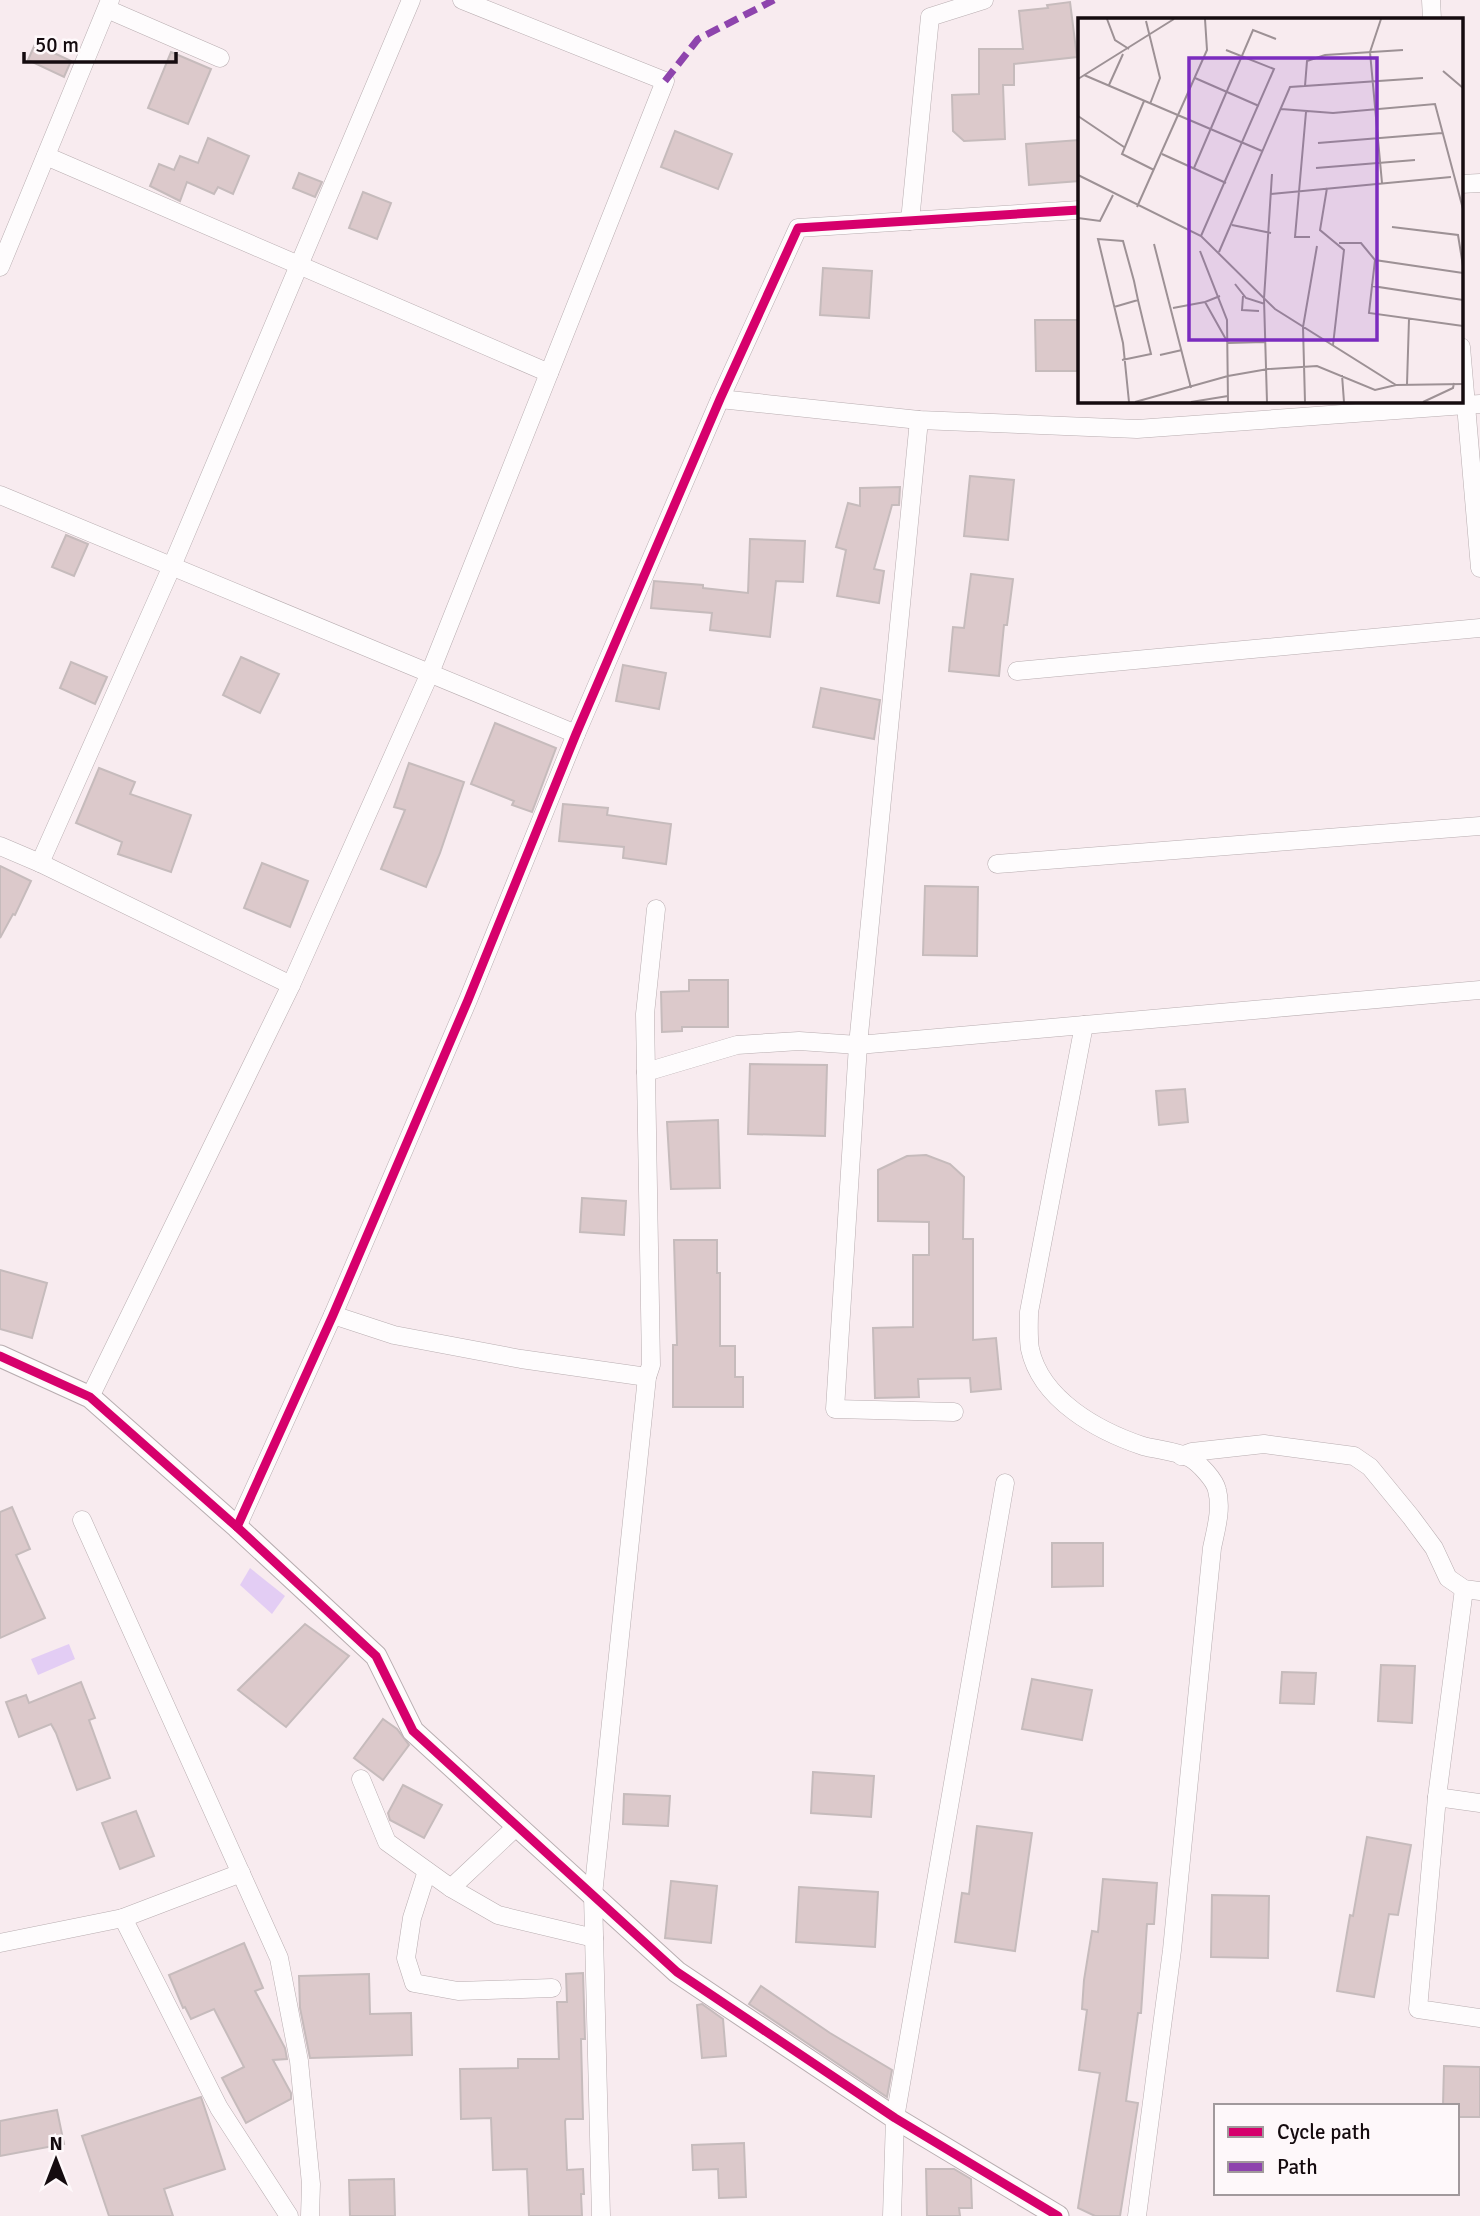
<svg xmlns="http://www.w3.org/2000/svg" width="1480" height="2216" font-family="Signika,sans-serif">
<rect width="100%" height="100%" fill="#f8ebef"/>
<!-- water -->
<g fill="#e3cdf4">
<path d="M250 1568 285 1596 272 1614 240 1585Z"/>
<path d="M69 1644 75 1659 38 1675 31 1659Z"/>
</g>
<!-- building -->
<g fill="#dcc9cb" stroke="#c6bbbc" stroke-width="2">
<path d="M1070 2 1077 57 1014 64V85H1003L1005 139 964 141 953 131 952 95 979 94V49H1023L1019 11 1048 8 1047 5Z"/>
<path d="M35 44 71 61 64 77 28 60Z"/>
<path d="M171 52 211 69 188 124 148 108Z"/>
<path d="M675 131 732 154 718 189 661 167Z"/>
<path d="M208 138 249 156 233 194 218 187 214 194 187 182 180 201 150 186 159 164 174 170 180 156 198 163Z"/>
<path d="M1079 140V181L1029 185 1026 144Z"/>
<path d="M299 173 322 182 315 197 293 188Z"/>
<path d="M363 192 391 203 377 239 349 228Z"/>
<path d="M823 268 872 271 869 318 820 315Z"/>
<path d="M1035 320H1079V371H1036Z"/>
<path d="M970 476 1014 480 1008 540 964 536Z"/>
<path d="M900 487 899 505H892L874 569 884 571 879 603 837 596 846 550 836 547 848 503 860 506V488Z"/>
<path d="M66 535 88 544 74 576 52 567Z"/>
<path d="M750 539 805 541 803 582 776 581 770 637 710 630 712 613 651 608 654 581 703 585V588L748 593Z"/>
<path d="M971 574 1013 579 1007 625H1004L999 676 949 671 953 627 964 628Z"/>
<path d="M241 657 279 674 260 713 223 695Z"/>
<path d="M71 662 107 677 95 704 60 688Z"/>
<path d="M623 665 666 673 659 709 616 701Z"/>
<path d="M821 688 880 700 874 739 813 727Z"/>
<path d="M495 723 556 748 532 812 512 805 514 801 471 784Z"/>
<path d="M409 763 464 782 440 853 426 887 381 869 405 810 394 807Z"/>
<path d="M99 768 135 782 130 794 191 815 171 872 118 854 122 842 76 823Z"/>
<path d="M563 804 608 808 607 815 671 824 666 864 623 858 624 847 559 841Z"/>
<path d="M262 863 308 881 290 927 244 908Z"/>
<path d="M0 866 31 881 15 915 13 914 0 938Z"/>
<path d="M925 886 978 887 977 956 923 955Z"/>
<path d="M689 980H728V1027H682V1031L662 1032 661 992 689 991Z"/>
<path d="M750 1064 827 1065 825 1136 748 1134Z"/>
<path d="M1185 1089 1188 1122 1159 1125 1156 1091Z"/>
<path d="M718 1120 720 1188 671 1189 667 1122Z"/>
<path d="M926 1155 950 1164 964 1177 963 1239H973V1340L996 1338 1001 1389 971 1392 970 1378 918 1379 919 1397 875 1398 873 1328 913 1327V1255H929V1222L878 1221V1170L907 1156Z"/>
<path d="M582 1198 626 1201 624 1235 580 1232Z"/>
<path d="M674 1240H717V1273H720V1346H735V1377H743V1407H673V1345H677Z"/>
<path d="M0 1270 47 1283 32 1338 0 1329Z"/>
<path d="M12 1507 30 1549 16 1555 45 1618 0 1638V1512Z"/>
<path d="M1052 1543H1103V1586L1052 1587Z"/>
<path d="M305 1624 349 1656 286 1727 238 1690Z"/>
<path d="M1381 1665 1415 1666 1412 1723 1378 1721Z"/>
<path d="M1282 1672 1316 1673 1314 1704 1280 1703Z"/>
<path d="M1032 1679 1092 1690 1082 1740 1022 1729Z"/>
<path d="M81 1682 95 1718 89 1720 110 1778 77 1790 56 1733 51 1724 19 1737 6 1702 26 1695 29 1703Z"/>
<path d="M383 1719 397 1729 409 1745 383 1780 354 1758Z"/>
<path d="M813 1772 874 1776 871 1817 811 1813Z"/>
<path d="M403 1785 442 1805 424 1838 390 1820 388 1813Z"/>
<path d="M624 1794 670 1796 668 1826 623 1824Z"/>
<path d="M136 1811 154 1856 120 1869 102 1823Z"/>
<path d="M977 1826 1032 1833 1015 1951 955 1942 962 1893 969 1894Z"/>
<path d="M1367 1837 1411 1845 1398 1915 1389 1914 1374 1997 1337 1991 1350 1915 1353 1916Z"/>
<path d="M1103 1879 1157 1883 1154 1924H1147L1141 2013H1138L1126 2101 1138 2103 1120 2216H1095L1078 2208 1100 2073 1079 2070 1087 2010 1082 2009 1084 1980 1092 1931 1098 1932Z"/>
<path d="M671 1881 717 1886 711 1943 665 1938Z"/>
<path d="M799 1887 878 1892 875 1947 796 1942Z"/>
<path d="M1212 1895 1269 1896 1268 1958 1211 1957Z"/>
<path d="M244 1943 263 1988 255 1991 285 2048 287 2059 273 2060 291 2093V2099L246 2123 222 2078 244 2067 214 2009 191 2019 185 2007 183 2008 169 1975Z"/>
<path d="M583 1973 585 2039H581L583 2119H566L565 2121 567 2170 583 2169 584 2194H581L582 2216H529L527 2169 493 2170 491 2118 461 2119 460 2069 518 2068V2059H559L557 2002H567L566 1974Z"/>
<path d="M369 1974 370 2014 411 2013 412 2055 310 2058 300 2008 299 1976Z"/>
<path d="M761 1986 830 2033 892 2070 887 2097 749 2004Z"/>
<path d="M702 2004 723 2019 726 2056 702 2058 697 2005Z"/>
<path d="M1444 2066 1480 2067V2117H1457V2106H1443Z"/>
<path d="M201 2097 225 2169 164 2189 173 2216H109L82 2136Z"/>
<path d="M57 2110 64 2144 0 2156V2121Z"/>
<path d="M744 2143 746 2197 719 2198 718 2169 693 2170 692 2145Z"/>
<path d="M926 2169H954L971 2179 972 2208H959L960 2216H927Z"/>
<path d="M394 2179 395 2216H350L349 2180Z"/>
</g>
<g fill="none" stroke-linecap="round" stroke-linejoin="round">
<!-- minor casing -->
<g stroke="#b8adb0" stroke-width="19">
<g id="minor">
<path d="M1431 0 1432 19"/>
<path d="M107 9 220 58"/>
<path d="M46 156 549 373"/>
<path d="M1461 184 1480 183"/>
<path d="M910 221 930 17 984 0"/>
<path d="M0 267 110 0"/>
<path d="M1461 347 1480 568"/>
<path d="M720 399 919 420 1137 429 1480 404"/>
<path d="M919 420 858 1045 835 1409 954 1412"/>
<path d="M0 495 576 734"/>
<path d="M1017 671 1480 628"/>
<path d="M0 846 40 863 291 985"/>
<path d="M40 863 172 566 411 0"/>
<path d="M997 864 1480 826"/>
<path d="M1084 1025 1029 1312C1029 1323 1028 1337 1030 1349 1041 1400 1098 1431 1143 1446 1158 1450 1176 1451 1190 1458 1199 1463 1215 1480 1217 1490 1222 1509 1216 1529 1212 1548L1172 1950 1137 2216"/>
<path d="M646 1072 737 1045 799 1041 858 1045 1480 990"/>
<path d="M333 1315 394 1335 521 1359 647 1377"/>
<path d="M90 1397 291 985 430 673 665 81 462 0"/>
<path d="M1181 1456 1192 1452 1264 1444 1354 1456 1370 1467 1411 1517 1434 1548 1448 1578 1464 1589 1480 1591"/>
<path d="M82 1520 279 1958 299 2061 311 2184 310 2216"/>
<path d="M237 1527 333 1315 468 1000 576 734 720 399 798 228 1079 210"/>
<path d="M361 1779 387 1842 451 1888 498 1915 594 1938"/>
<path d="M1437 1797 1464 1589"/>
<path d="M1480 1803 1437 1797 1418 2009 1480 2018"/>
<path d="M427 1871 412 1918 406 1958 414 1983 458 1991 552 1988"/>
<path d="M241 1873 123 1918 219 2108 289 2216"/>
<path d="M451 1888 517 1826"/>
<path d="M0 1943 123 1918"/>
<path d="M601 2216 593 1895 647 1377 651 1365 645 1014 656 909"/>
<path d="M892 2216 895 2118 1005 1483"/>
</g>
</g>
<!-- tertiary casing -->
<g stroke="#b8adb0" stroke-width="23">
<path id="tertiary" d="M0 1356 90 1397 237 1527 376 1656 413 1731 677 1972 895 2118 1058 2216"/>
</g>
<!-- minor -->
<use href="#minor" stroke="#fefcfd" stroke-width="18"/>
<!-- tertiary -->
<use href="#tertiary" stroke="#fefcfd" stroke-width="21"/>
<!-- quiet -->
<path stroke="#8e44ad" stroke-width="7" stroke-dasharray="14 7" stroke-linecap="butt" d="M665 81 698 39 774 0"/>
<!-- cycleway casing -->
<g stroke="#fef8fa" stroke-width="13">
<g id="cycleway">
<path d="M0 1356 90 1397 237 1527 376 1656 413 1731 677 1972 895 2118 1058 2216"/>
<path d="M237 1527 333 1315 468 1000 576 734 720 399 798 228 1079 210"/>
</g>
</g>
<!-- cycleway -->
<use href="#cycleway" stroke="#d6006c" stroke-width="9"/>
</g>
<!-- overview -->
<g transform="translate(1078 18)">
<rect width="385" height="385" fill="#f8ebef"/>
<path fill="none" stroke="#9d9195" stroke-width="2" d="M29 1 37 22 51 31M303 1 292 34 304 165M68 3 82 60 72 86M365 53 385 70M6 57 184 133M117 60 181 88M0 61 96 1M31 67 45 36M227 68 229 43 247 37 325 32M66 83 44 136 76 152M203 91 255 95 357 86 385 191M228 94 217 219H232M0 98 46 129M240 125 364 115M84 136 148 165M116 150 175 12 198 21M238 150 337 142M0 157 123 218 197 291 318 367 385 366M249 170 242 212 266 232 255 327M193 176 373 159M59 189 129 32 127 1M0 200 22 203 35 177M154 207 193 215M314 209 380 217 385 248M123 218 196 51 148 32M261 225H283L297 242 385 255M76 226 113 370M122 233 149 302 150 384M141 234 212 69 345 60M157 266 168 280 187 286M294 268 297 242M142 278 127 284 150 325 187 324M165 278 164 292 181 293M385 282 294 268 291 295 385 308M36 289 60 282 56 263 45 223 20 221 45 325 51 384M95 290 127 284M82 337 104 332M44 342 73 336 60 282M264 357 266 384M329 366 331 301M57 384 150 358 190 351 239 348 297 372 318 367M113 384 150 378M189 384 186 281 194 156M227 384 225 309 239 228M345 384 375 370 376 365"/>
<path fill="#7b2cbf" fill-opacity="0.15" stroke="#7b2cbf" stroke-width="3.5" d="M111 40H299V322H111Z"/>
<rect width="385" height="385" fill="none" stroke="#150b0f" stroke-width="3.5"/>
</g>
<!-- legend -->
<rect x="1214" y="2104" width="245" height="91" fill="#fef8fa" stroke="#a1999c" stroke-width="2"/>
<rect x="1228" y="2127" width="35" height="10" fill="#d6006c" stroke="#a1999c" stroke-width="2"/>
<text x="1277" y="2139" font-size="21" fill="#150b0f">Cycle path</text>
<rect x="1228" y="2162" width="35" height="10" fill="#8e44ad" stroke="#a1999c" stroke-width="2"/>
<text x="1277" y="2174" font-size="21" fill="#150b0f">Path</text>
<!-- north arrow -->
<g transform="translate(56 2160)" stroke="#fef8fa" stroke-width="5" paint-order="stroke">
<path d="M0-5L12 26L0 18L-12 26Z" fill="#150b0f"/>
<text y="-10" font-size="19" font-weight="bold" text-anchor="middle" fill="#150b0f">N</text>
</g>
<!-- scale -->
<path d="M24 52v10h152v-10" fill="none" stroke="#150b0f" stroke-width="3.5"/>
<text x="35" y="52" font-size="21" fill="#150b0f" stroke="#fef8fa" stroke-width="5" paint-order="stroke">50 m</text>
</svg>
